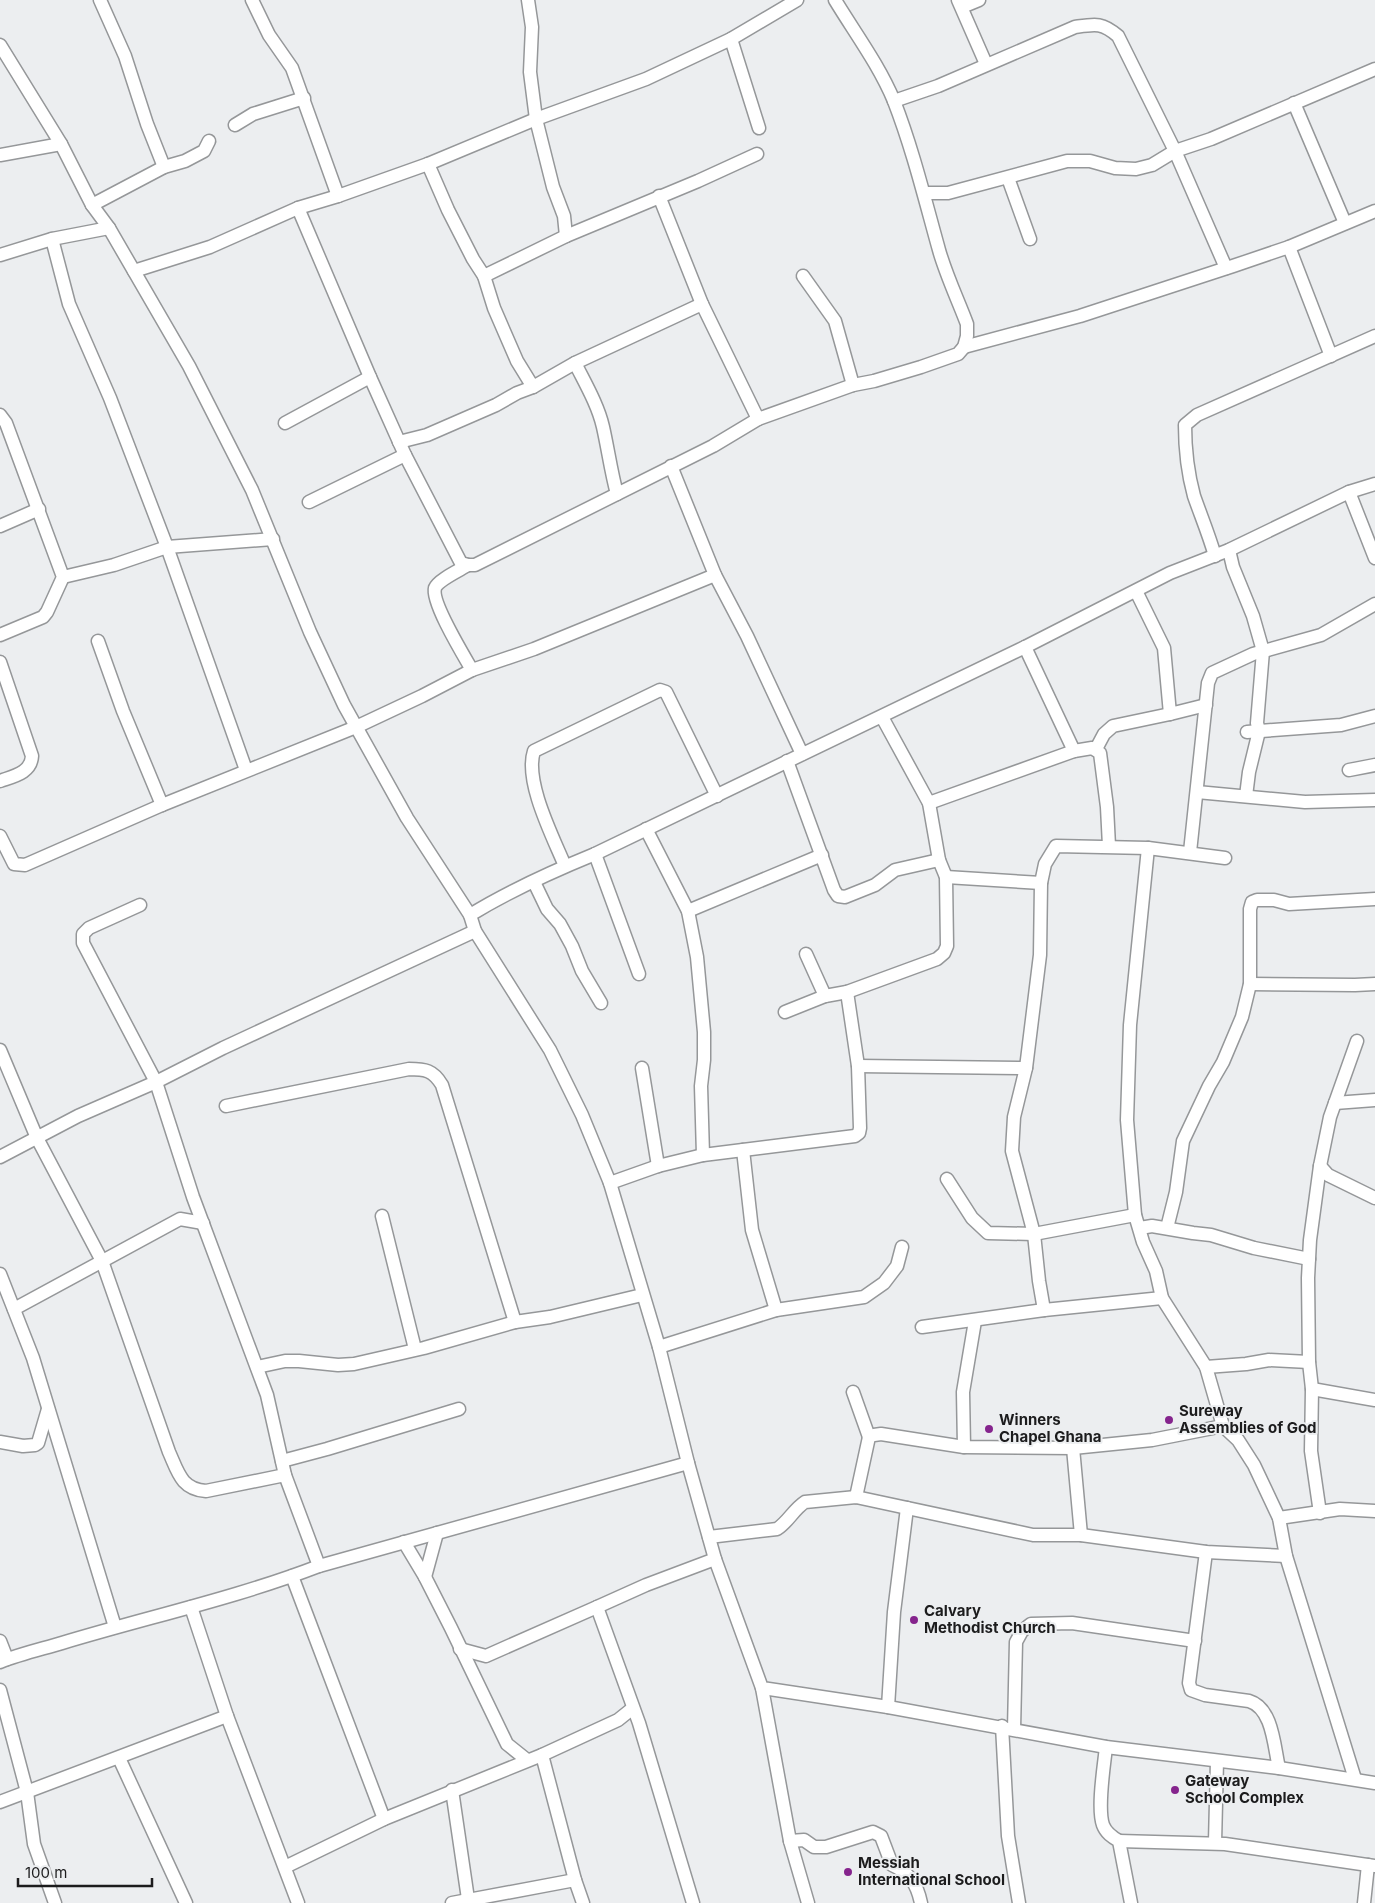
<svg xmlns="http://www.w3.org/2000/svg" width="1375" height="1903" font-family="Inter,sans-serif">
<rect width="100%" height="100%" fill="#eceef0"/>
<g fill="none" stroke-linecap="round" stroke-linejoin="round">
<!-- minor casing -->
<g stroke="#959799" stroke-width="15">
<g id="minor">
<path d="M100 0 125 56 147 124 164 167"/>
<path d="M252 0 269 35 292 68 338 196"/>
<path d="M528 0 532 27 530 72 536 119 553 187 564 216 566 236"/>
<path d="M958 0 986 64"/>
<path d="M962 7 979 0"/>
<path d="M731 39 759 128"/>
<path d="M0 45 61 144 92 205 109 228 189 366 252 490 310 632 344 705 407 818 470 915 475 931 550 1050 582 1115 610 1183 659 1347 688 1463 715 1559 762 1688 888 1707 1106 1747 1279 1768 1375 1783"/>
<path d="M894 101 938 86 1075 27C1095 24 1102 22 1118 36L1175 151 1226 268"/>
<path d="M1294 103 1345 223"/>
<path d="M235 125 253 114 304 98"/>
<path d="M0 155 61 144"/>
<path d="M428 164 448 210 473 259 484 276 494 308 517 361 533 387"/>
<path d="M1008 178 1030 239"/>
<path d="M924 193H948L1067 161H1090L1115 168 1136 169 1152 165 1175 151 1211 139 1375 69"/>
<path d="M92 205 164 167 185 161 204 151 209 141"/>
<path d="M298 208 370 377 405 455 461 563 468 565H475L713 446 758 419 702 304 659 196"/>
<path d="M52 239 69 304 110 398 167 547 246 770"/>
<path d="M1289 247 1331 356"/>
<path d="M0 255 52 239 109 228"/>
<path d="M134 271 210 247 298 208 338 196 428 164 536 119 646 79 731 39 797 0"/>
<path d="M484 276 566 236 698 181 757 154"/>
<path d="M803 276 835 321 853 385"/>
<path d="M964 347 1080 316 1233 266 1289 247 1375 211"/>
<path d="M575 363C585 383 598 405 603 427 608 449 611 472 617 494"/>
<path d="M0 415 6 423 63 577 47 612 43 617 0 635"/>
<path d="M758 419 853 385 874 381 921 367 958 354 964 347 967 336V324C958 300 946 275 939 250 925 200 913 150 894 101 879 65 855 33 835 0"/>
<path d="M285 423 370 377"/>
<path d="M399 442 427 435 496 405 517 393 533 387 575 363 702 304"/>
<path d="M671 466 715 575 747 636 802 754"/>
<path d="M1349 492 1375 558"/>
<path d="M309 502 405 455"/>
<path d="M0 526 39 509"/>
<path d="M1229 550 1233 567 1253 616 1263 651 1257 723 1259 731 1249 772 1246 796"/>
<path d="M1215 556C1209 535 1201 516 1194 496 1188 474 1185 448 1185 425L1197 415 1375 336"/>
<path d="M468 565C460 570 438 580 435 588 431 602 464 656 472 670"/>
<path d="M63 577 114 565 167 547 273 539"/>
<path d="M1136 591 1164 648 1170 714 1206 705"/>
<path d="M98 641 123 711 162 805"/>
<path d="M1025 647 1074 751"/>
<path d="M0 662 32 756C31 773 14 776 0 781"/>
<path d="M1247 732 1341 725 1375 716"/>
<path d="M1096 749 1104 734 1113 726 1170 714"/>
<path d="M787 761 834 890 838 896 845 897 875 885 895 870 939 860"/>
<path d="M1349 770 1375 765"/>
<path d="M1197 792 1305 802 1375 800"/>
<path d="M929 803 1074 751 1092 748 1100 753 1107 807 1109 846"/>
<path d="M646 829 688 911 697 957 704 1032V1060L701 1086 703 1155"/>
<path d="M0 836 14 864 25 865 162 805 356 727 422 696 472 670 534 649 715 575"/>
<path d="M1148 848 1130 1025 1127 1120 1135 1215 1143 1242 1156 1271 1162 1298 1206 1367 1223 1426 1238 1440 1254 1465 1279 1518 1286 1556 1355 1779"/>
<path d="M1190 852 1208 683 1212 673 1253 654 1321 635 1375 604"/>
<path d="M595 854 639 974"/>
<path d="M565 866C553 837 524 781 534 751L660 690 666 692 717 796"/>
<path d="M946 877 1041 883"/>
<path d="M534 882 547 909 560 924 572 946 582 971 601 1003"/>
<path d="M140 905 89 928 83 934V943L156 1082 193 1197 267 1395 285 1475 319 1566"/>
<path d="M688 911 822 855"/>
<path d="M470 915C509 891 551 872 595 854L1025 647 1170 573 1229 550 1349 492 1375 484"/>
<path d="M806 954 825 996"/>
<path d="M1250 984 1355 985 1375 984"/>
<path d="M785 1012 825 996 847 992 937 959 944 953 947 946 946 877 939 860 929 803 882 717"/>
<path d="M0 1050 37 1138 102 1261 169 1452C178 1472 181 1489 206 1491L285 1475"/>
<path d="M858 1066 1026 1068"/>
<path d="M642 1068 658 1166"/>
<path d="M1335 1103 1375 1100"/>
<path d="M226 1106 409 1069C425 1069 433 1070 442 1085L515 1322"/>
<path d="M743 1150 752 1230 776 1310"/>
<path d="M0 1157 78 1116 156 1082 223 1048 475 931"/>
<path d="M1320 1166 1328 1175 1375 1198"/>
<path d="M947 1179 972 1218 988 1233 1034 1234 1135 1215"/>
<path d="M610 1183 658 1166 703 1155 855 1136 859 1133 860 1128 858 1066 847 992"/>
<path d="M382 1216 415 1349"/>
<path d="M1140 1228 1152 1226 1193 1233 1211 1235 1254 1248 1309 1259"/>
<path d="M1167 1228 1176 1192 1183 1141 1209 1086 1223 1062 1242 1017 1250 984V909L1252 902 1257 900H1274L1289 904 1375 899"/>
<path d="M0 1274 33 1358 115 1627"/>
<path d="M14 1309 180 1219 203 1223"/>
<path d="M1044 1310 1039 1281 1034 1234 1012 1151 1014 1117 1026 1068 1040 955 1041 883 1045 864 1056 846 1148 848 1225 858"/>
<path d="M922 1327 1044 1310 1162 1298"/>
<path d="M659 1347 776 1310 864 1297 884 1283 897 1266 902 1247"/>
<path d="M257 1367 285 1361H299L338 1365 354 1364 424 1348 515 1322 550 1317 642 1295"/>
<path d="M1206 1367 1246 1364 1269 1360 1309 1362"/>
<path d="M1312 1389 1375 1400"/>
<path d="M853 1392 869 1437"/>
<path d="M0 1442 23 1446 35 1445 38 1443 48 1409"/>
<path d="M964 1447 963 1392 975 1321"/>
<path d="M1073 1448 1081 1535"/>
<path d="M282 1461 327 1449 459 1409"/>
<path d="M856 1497 869 1437 874 1435 881 1434 964 1447 1073 1448 1152 1440 1223 1426"/>
<path d="M1320 1513 1311 1451 1312 1389 1309 1362 1308 1278 1310 1240 1320 1166 1330 1117 1357 1041"/>
<path d="M1279 1518 1340 1509 1375 1511"/>
<path d="M709 1537 777 1529C788 1522 794 1509 805 1502L856 1497 1033 1535H1081L1206 1552 1286 1556"/>
<path d="M404 1542 425 1577 451 1628 507 1744 527 1760"/>
<path d="M1206 1552 1189 1683 1191 1690 1205 1695 1249 1701C1273 1708 1274 1747 1279 1768"/>
<path d="M292 1576 384 1819"/>
<path d="M425 1577 437 1533"/>
<path d="M191 1607 227 1716 298 1903"/>
<path d="M0 1641 7 1659"/>
<path d="M460 1649 486 1656 597 1607"/>
<path d="M0 1662C20 1654 42 1649 62 1643 148 1617 236 1598 319 1566L688 1463"/>
<path d="M762 1688 790 1841 808 1903"/>
<path d="M0 1690 27 1792 34 1844 55 1903"/>
<path d="M888 1707 894 1612 907 1508"/>
<path d="M1002 1726 1008 1836 1019 1903"/>
<path d="M1014 1729 1016 1642 1022 1631 1031 1624 1072 1623 1195 1641"/>
<path d="M1106 1747C1104 1766 1097 1808 1103 1825 1106 1833 1112 1837 1119 1841L1131 1903"/>
<path d="M542 1755 575 1880 583 1903"/>
<path d="M119 1758 186 1903"/>
<path d="M452 1790 468 1899"/>
<path d="M0 1802 227 1716"/>
<path d="M790 1841 804 1840 814 1847H826L873 1832 881 1836 892 1865C910 1873 917 1884 921 1903"/>
<path d="M1119 1841 1225 1844 1375 1866"/>
<path d="M1215 1843 1217 1761"/>
<path d="M285 1867 384 1819 542 1755 618 1720 633 1708"/>
<path d="M452 1903 575 1880"/>
<path d="M693 1903 639 1723 597 1607 646 1585 715 1559"/>
<path d="M1364 1903 1368 1865"/>
</g>
</g>
<!-- minor -->
<use href="#minor" stroke="#fff" stroke-width="12"/>
</g>
<!-- markers -->
<g fill="#85248d" stroke="#eceef0" stroke-width="2">
<circle cx="1169" cy="1420" r="5"/>
<circle cx="989" cy="1429" r="5"/>
<circle cx="914" cy="1620" r="5"/>
<circle cx="1175" cy="1790" r="5"/>
<circle cx="848" cy="1872" r="5"/>
</g>
<g text-anchor="middle" stroke-width="4" stroke-linejoin="round" paint-order="stroke">
<!-- poi labels -->
<g font-size="15" font-weight="bold" fill="#1c1c1d" stroke="#eceef0" text-anchor="start">
<text x="1179" y="1416">Sureway<tspan x="1179" dy="17">Assemblies of God</tspan></text>
<text x="999" y="1425">Winners<tspan x="999" dy="17">Chapel Ghana</tspan></text>
<text x="924" y="1616">Calvary<tspan x="924" dy="17">Methodist Church</tspan></text>
<text x="1185" y="1786">Gateway<tspan x="1185" dy="17">School Complex</tspan></text>
<text x="858" y="1868">Messiah<tspan x="858" dy="17">International School</tspan></text>
</g>
</g>
<!-- scale -->
<path d="M18 1878v8h134v-8" fill="none" stroke="#1c1c1d" stroke-width="2.5"/>
<text x="25" y="1878" font-size="15" fill="#1c1c1d" stroke="#eceef0" stroke-width="4" paint-order="stroke">100 m</text>
</svg>
